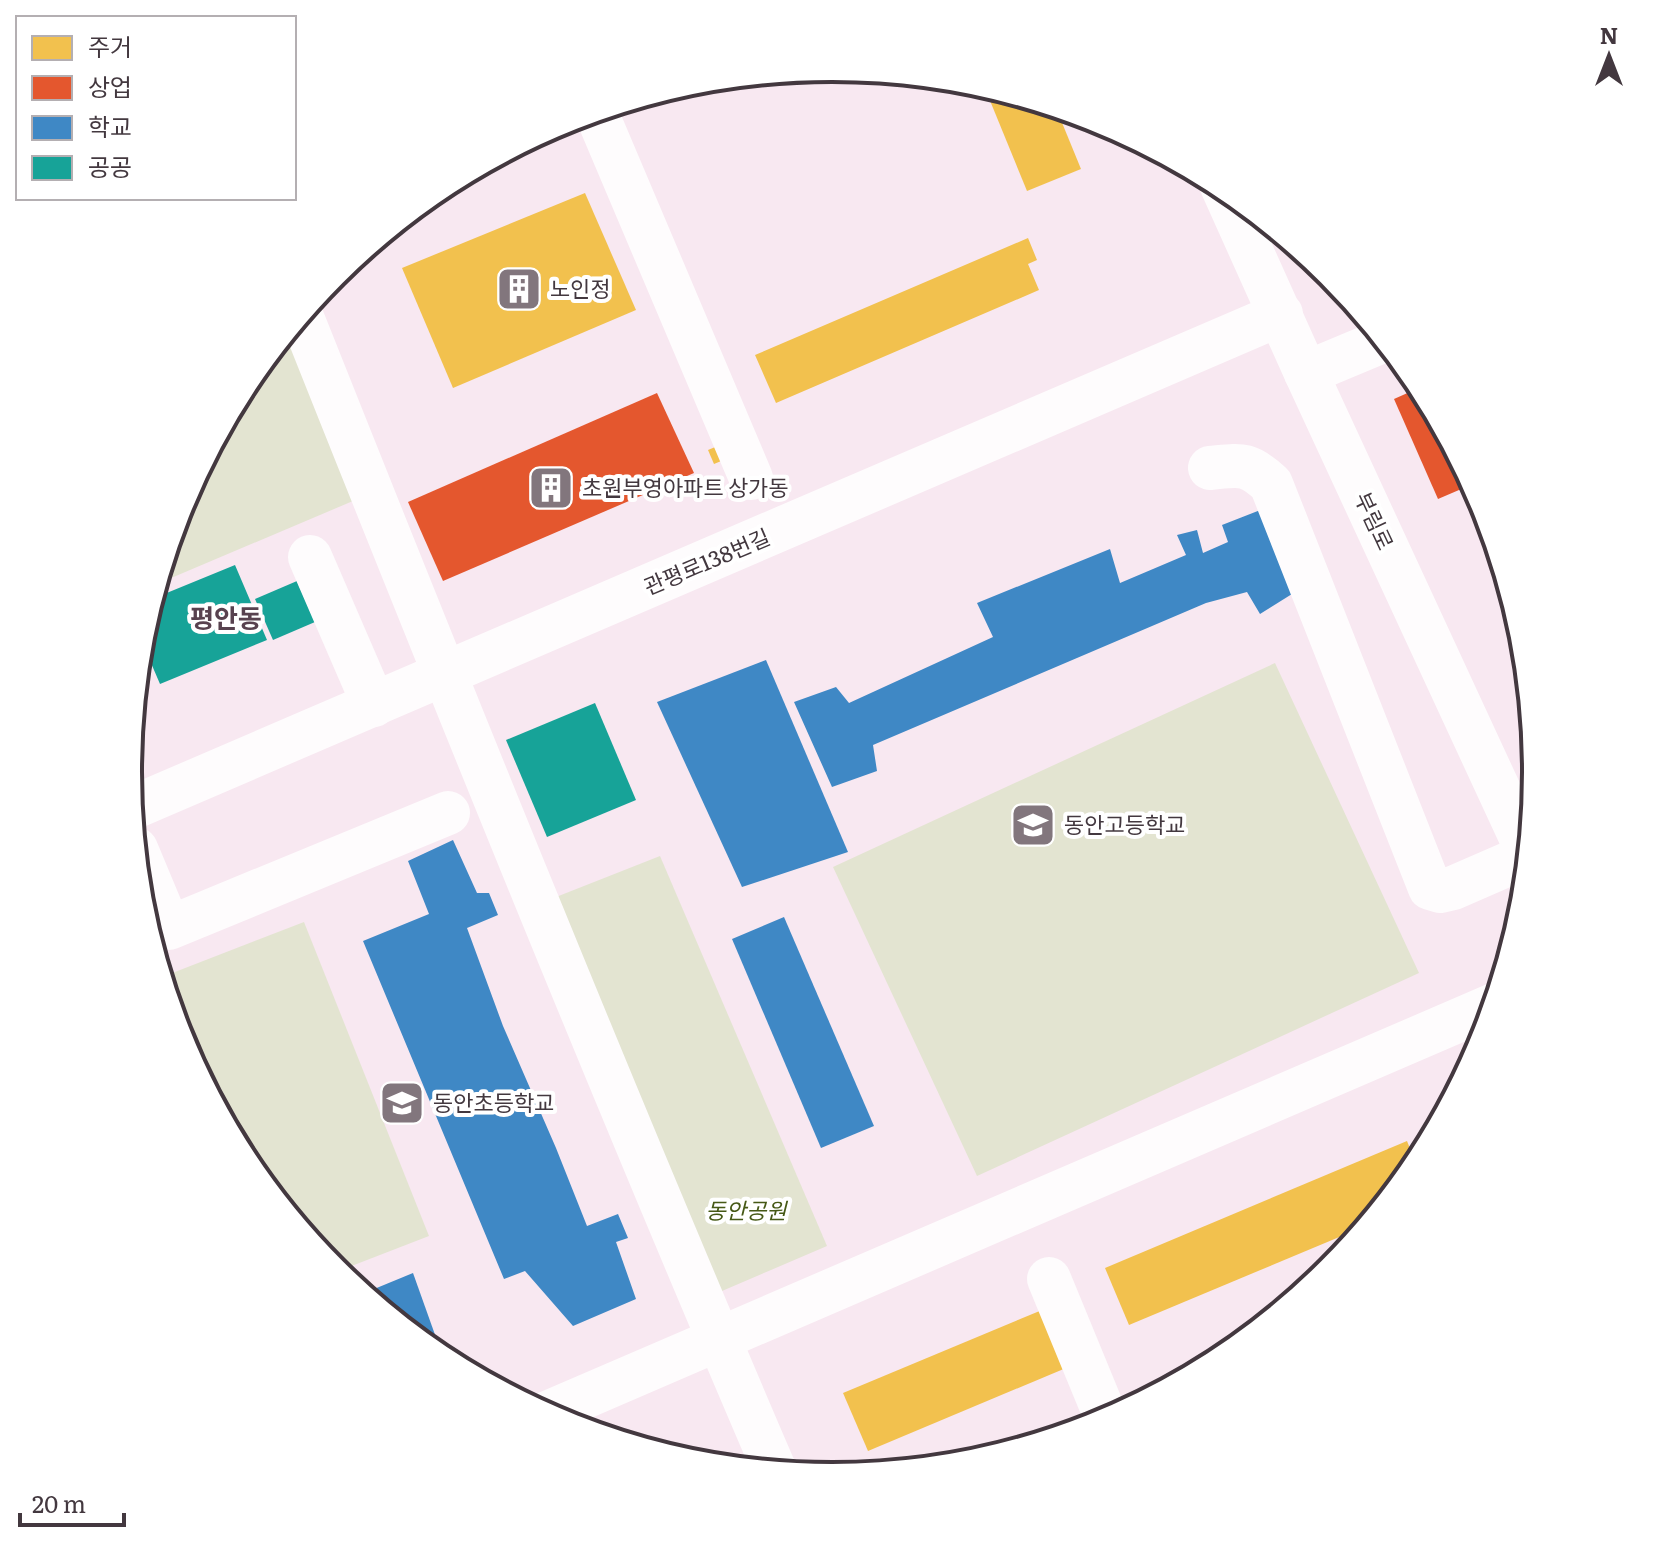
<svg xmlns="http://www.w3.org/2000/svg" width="1665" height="1545" font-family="Literata,'Noto Sans KR',serif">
<rect width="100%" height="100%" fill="#f8e8f1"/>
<!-- green -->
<g fill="#e3e4d1">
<path d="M286 333 353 501 157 584 182 502 247 381Z"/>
<path d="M1275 663 1419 973 977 1176 833 867Z"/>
<path d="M660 856 827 1246 715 1294 551 899Z"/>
<path d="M304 922 429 1236 336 1272 246 1164 181 1042 162 977Z"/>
</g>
<!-- homes -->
<g fill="#f2c14e">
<path d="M984 86 1056 108 1081 169 1027 191Z"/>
<path d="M585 193 636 310 453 388 402 268Z"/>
<path d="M1028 238 1037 260 1028 264 1039 290 776 403 755 355Z"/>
<path d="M720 445 726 459 714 464 708 450Z"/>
<path d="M1497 548 1524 636 1527 666 1485 553Z"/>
<path d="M1407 1141 1417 1166 1368 1225 1129 1325 1105 1268Z"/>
<path d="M1042 1310 1066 1368 868 1451 843 1393Z"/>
</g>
<!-- shops -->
<g fill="#e4572e">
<path d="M1421 387 1473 484 1438 499 1394 399Z"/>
<path d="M657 393 694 473 443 581 408 502Z"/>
</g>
<!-- schools -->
<g fill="#3f88c5">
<path d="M1268 507 1300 589 1260 614 1247 592 1206 603 873 745 877 771 832 787 794 702 836 687 849 703 993 637 977 603 1110 549 1120 583 1186 555 1177 535 1197 530 1203 553 1228 542 1222 525Z"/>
<path d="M766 660 848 852 742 887 657 702Z"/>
<path d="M453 840 477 893H489L498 915 467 928 503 1026 556 1148 587 1226 618 1214 628 1238 616 1242 636 1299 573 1326 525 1271 504 1279 363 941 429 914 408 861Z"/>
<path d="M784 917 874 1126 821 1148 732 939Z"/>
<path d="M413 1273 444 1360 362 1294Z"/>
</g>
<!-- public -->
<g fill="#17a398">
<path d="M235 565 267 640 160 684 148 656 139 659 142 635 152 599Z"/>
<path d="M297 581 315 622 273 640 255 599Z"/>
<path d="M595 703 636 800 547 837 506 740Z"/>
</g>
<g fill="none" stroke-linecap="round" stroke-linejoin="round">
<!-- minor -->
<g stroke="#fefcfd" stroke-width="44">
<path d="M596 112 751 478"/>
<path d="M1222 186 1306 373 1529 855"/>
<path d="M301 315C455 702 611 1089 775 1471"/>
<path d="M1306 373 1385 340"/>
<path d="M1210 468C1241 465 1247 462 1271 484L1430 888 1440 891 1453 888 1529 855"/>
<path d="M310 557 374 705"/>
<path d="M132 808 1281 314"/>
<path d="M136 849 169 928 448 813"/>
<path d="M1049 1279 1107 1420"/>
<path d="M545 1414 1494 1005"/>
</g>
</g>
<!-- icons -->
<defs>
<g id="building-square" transform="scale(2.3)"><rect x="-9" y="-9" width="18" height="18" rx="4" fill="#82767d" stroke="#fff"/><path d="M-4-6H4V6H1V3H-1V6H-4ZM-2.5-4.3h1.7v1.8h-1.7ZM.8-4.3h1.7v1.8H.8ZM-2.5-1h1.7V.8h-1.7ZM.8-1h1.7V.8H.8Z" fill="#fff"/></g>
<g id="school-square" transform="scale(2.3)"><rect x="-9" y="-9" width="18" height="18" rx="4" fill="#82767d" stroke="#fff"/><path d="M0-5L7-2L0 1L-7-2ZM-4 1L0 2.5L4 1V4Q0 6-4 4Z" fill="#fff"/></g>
</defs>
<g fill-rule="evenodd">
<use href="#building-square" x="519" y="289"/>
<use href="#building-square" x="551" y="488"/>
<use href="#school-square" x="1033" y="825"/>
<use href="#school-square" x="402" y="1103"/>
</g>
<g text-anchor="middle" stroke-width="8" stroke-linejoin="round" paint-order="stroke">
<!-- poi labels -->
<g font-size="22" fill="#43383f" stroke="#fff" text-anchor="start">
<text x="550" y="297">노인정</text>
<text x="582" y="496">초원부영아파트 상가동</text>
<text x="1064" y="833">동안고등학교</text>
<text x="433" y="1111">동안초등학교</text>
</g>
<!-- street labels -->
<g font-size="22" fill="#43383f" stroke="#fff">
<text transform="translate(1374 521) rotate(65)" y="8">부림로</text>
<text transform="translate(707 562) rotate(-23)" y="8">관평로138번길</text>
</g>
<!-- park labels -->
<g font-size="22" font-style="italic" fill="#465916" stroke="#fff">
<text x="746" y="1219">동안공원</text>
</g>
<!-- quarter labels -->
<g font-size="26" font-weight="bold" fill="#58424f" stroke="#fff">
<text x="226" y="628">평안동</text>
</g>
</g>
<!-- crop -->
<path d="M0 0H1665V1545H0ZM142 772a690 690 0 1 1 1380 0a690 690 0 1 1-1380 0Z" fill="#fff" fill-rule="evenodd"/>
<path fill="none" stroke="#43383f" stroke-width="4" d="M142 772a690 690 0 1 1 1380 0a690 690 0 1 1-1380 0Z"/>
<!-- legend -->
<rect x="16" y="16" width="280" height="184" fill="#ffffff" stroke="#b4afb2" stroke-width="2"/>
<rect x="32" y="36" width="40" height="24" fill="#f2c14e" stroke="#b4afb2" stroke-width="2"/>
<text x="88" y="56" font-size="24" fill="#43383f">주거</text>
<rect x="32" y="76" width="40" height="24" fill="#e4572e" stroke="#b4afb2" stroke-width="2"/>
<text x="88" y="96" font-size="24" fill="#43383f">상업</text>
<rect x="32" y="116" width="40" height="24" fill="#3f88c5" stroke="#b4afb2" stroke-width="2"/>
<text x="88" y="136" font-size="24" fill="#43383f">학교</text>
<rect x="32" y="156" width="40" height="24" fill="#17a398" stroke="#b4afb2" stroke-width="2"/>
<text x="88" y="176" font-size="24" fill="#43383f">공공</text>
<!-- north arrow -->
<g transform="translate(1609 56)" stroke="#ffffff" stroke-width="6" paint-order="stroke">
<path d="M0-6L14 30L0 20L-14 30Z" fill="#43383f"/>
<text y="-12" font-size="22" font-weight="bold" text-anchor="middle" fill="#43383f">N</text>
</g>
<!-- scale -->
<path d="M20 1513v12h104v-12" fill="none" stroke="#43383f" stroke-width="4"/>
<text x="32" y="1513" font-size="24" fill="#43383f" stroke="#ffffff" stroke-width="6" paint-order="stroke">20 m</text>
</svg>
